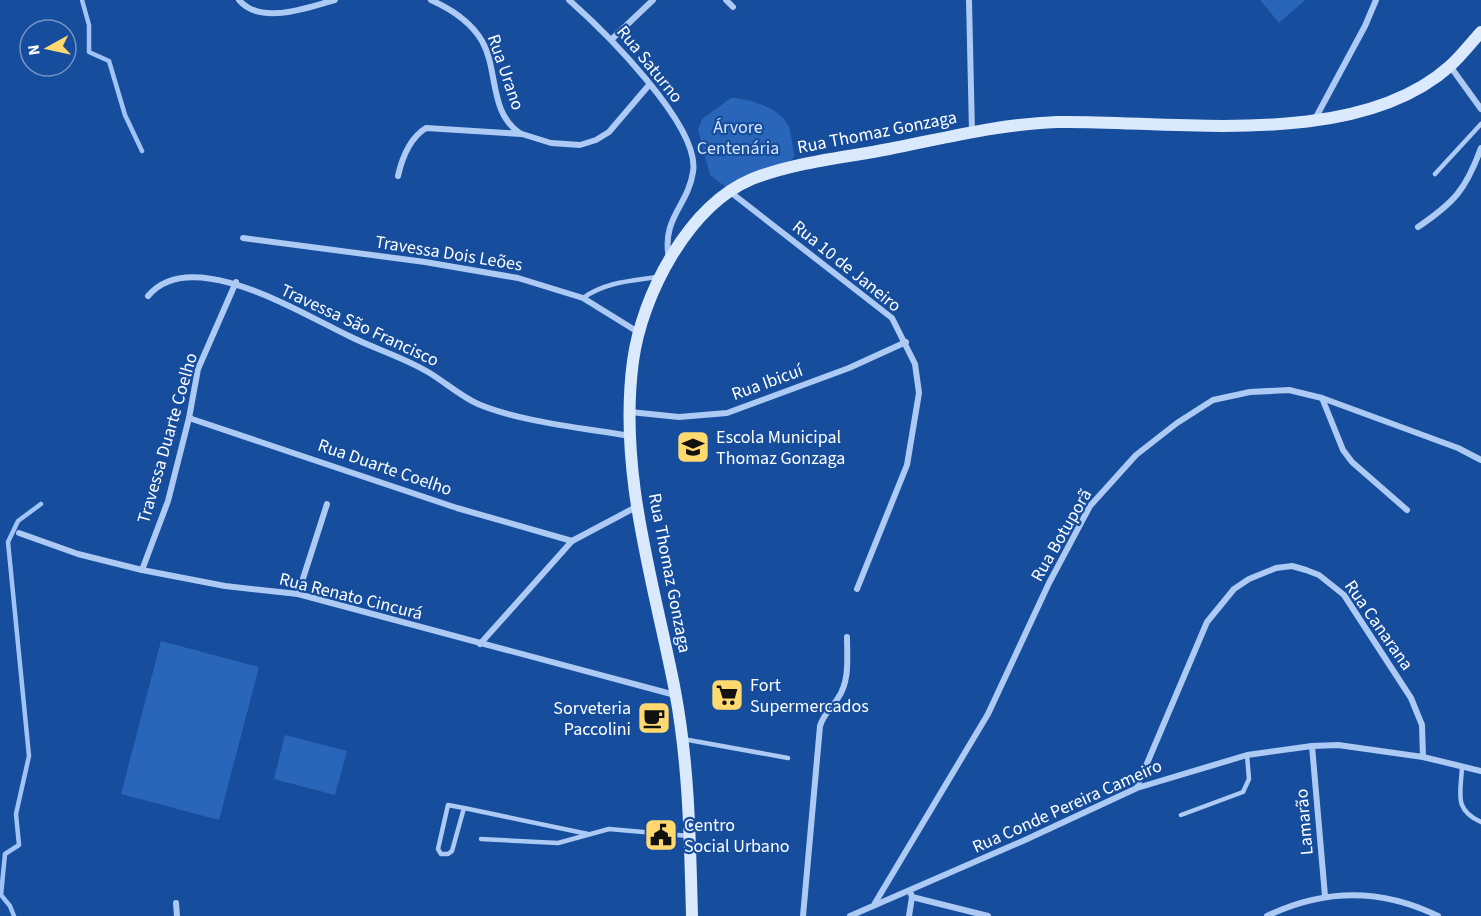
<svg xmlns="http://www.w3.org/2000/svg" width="1481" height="916" font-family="'Source Sans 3',sans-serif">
<rect width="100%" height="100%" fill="#164d9c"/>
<!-- green -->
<g fill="#2966b9">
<path d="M1260 0H1305L1279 23Z"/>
<path d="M731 98C748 98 782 108 789 127 792 136 792 147 795 156L788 163 756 171 727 188 710 175 698 130 702 119Z"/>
<path d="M161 641 259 667 219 820 121 794Z"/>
<path d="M285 735 347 751 335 795 274 779Z"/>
</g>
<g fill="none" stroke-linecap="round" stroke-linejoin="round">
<!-- stream -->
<g stroke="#9fc4f5" stroke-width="4.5">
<path d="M82 0 89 25V52L109 61 125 115 142 151"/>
<path d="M14 916 10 906 1 895 5 854 19 845 16 814 29 756 8 542 18 521 41 504"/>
</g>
<!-- service -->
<g stroke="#accaf3" stroke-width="4.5">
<path d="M1435 174 1481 124"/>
<path d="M583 298C605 282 631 281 657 277"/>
<path d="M683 739 788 758"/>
<path d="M1462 766C1461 794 1453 809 1481 822"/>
<path d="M464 808 452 851 448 854H441L438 849 448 805 464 808 588 834"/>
<path d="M1181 815 1243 792 1249 779 1247 755"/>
<path d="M481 839 558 843 609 829 689 836"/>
</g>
<!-- minor -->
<g stroke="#accaf3" stroke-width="6">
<path d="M239 0C261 26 308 7 335 0"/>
<path d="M431 0C451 9 471 22 482 41 499 71 488 112 521 134"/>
<path d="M569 0C603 30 701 126 693 172 688 206 661 218 669 259"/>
<path d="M726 0 733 7"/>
<path d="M969 0 972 132"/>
<path d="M612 39 653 0"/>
<path d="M1450 66 1481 109"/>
<path d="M1315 119 1365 26 1376 0"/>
<path d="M398 176C402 158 410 138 426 128L522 134 551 143 580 145 596 140 609 132 649 85"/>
<path d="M729 191 892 318 915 364 919 393 907 465 857 589"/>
<path d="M1418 227C1455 202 1466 189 1481 148"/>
<path d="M243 238 425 262 518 278 583 298 638 332"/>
<path d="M148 296C191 244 302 314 349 336 375 349 403 357 428 372 445 382 460 396 478 404 521 422 583 428 630 436"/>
<path d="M1322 398 1343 450 1352 462 1407 510"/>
<path d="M630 412 679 417 727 413 849 368 906 342"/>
<path d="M189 418 457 508 572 541"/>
<path d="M19 533 78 554 142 570 225 586 298 594 675 695"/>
<path d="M142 570 168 501 189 418 198 369 236 282"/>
<path d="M298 594 327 504"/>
<path d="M480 644 572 541 636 507"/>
<path d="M1312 746 1325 896"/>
<path d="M1137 787 1207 622 1234 589 1249 579 1276 568 1292 566 1306 570 1319 575 1344 595 1411 698 1422 725 1423 757"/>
<path d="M910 891 912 897 988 916"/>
<path d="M176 903 177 916"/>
<path d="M875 903 988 714 1049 583 1090 506 1136 455 1177 423 1213 400 1250 392 1289 390 1322 398 1458 448 1481 460"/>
<path d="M803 916 820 726C824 713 832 708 838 698 850 681 847 657 847 637"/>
<path d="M850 916 1025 840 1137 788 1247 755 1312 746 1338 745 1423 757 1481 771"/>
<path d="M909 916 912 897"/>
<path d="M1267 916C1323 889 1381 888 1438 916"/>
</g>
<!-- secondary -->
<path stroke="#dbe9fc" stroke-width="12" d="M692 916C690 841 689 765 675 691 654 582 618 473 633 361 642 295 688 206 752 179 795 162 843 158 889 149 945 138 1000 124 1057 122 1174 120 1355 151 1450 66 1461 56 1471 43 1481 32"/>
</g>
<!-- icons -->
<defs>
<g id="school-square" transform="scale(1.725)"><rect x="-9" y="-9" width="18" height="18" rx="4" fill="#ffd96e" stroke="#164d9c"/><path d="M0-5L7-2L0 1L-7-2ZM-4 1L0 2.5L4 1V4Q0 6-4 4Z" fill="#111"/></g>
<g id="supermarket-square" transform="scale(1.725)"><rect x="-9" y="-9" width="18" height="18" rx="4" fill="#ffd96e" stroke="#164d9c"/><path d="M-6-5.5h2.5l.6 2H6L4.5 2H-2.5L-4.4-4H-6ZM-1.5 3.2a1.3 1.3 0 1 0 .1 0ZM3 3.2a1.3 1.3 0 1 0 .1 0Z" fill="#111"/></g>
<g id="cafe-square" transform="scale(1.725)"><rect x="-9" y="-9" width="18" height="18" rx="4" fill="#ffd96e" stroke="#164d9c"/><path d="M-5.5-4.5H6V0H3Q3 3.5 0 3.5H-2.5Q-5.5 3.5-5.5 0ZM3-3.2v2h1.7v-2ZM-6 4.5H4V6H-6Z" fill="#111"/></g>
<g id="civic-square" transform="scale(1.725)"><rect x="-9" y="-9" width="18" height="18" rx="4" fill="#ffd96e" stroke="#164d9c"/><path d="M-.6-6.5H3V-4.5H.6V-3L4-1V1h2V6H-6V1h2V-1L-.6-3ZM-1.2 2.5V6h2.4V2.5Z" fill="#111"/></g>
</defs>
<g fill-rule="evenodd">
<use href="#school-square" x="693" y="447"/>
<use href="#supermarket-square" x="727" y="695"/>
<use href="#cafe-square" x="654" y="718"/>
<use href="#civic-square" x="661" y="835"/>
</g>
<g text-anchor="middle" stroke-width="4.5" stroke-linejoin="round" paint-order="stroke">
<!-- street labels -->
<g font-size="18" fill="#fff" stroke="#164d9c">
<text transform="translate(650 64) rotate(51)" y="6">Rua Saturno</text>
<text transform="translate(506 72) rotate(71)" y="6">Rua Urano</text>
<text transform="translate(877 132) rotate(-11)" y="6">Rua Thomaz Gonzaga</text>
<text transform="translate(449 253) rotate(9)" y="6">Travessa Dois Leões</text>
<text transform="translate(847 266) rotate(39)" y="6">Rua 10 de Janeiro</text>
<text transform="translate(360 325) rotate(25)" y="6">Travessa São Francisco</text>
<text transform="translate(767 382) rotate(-20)" y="6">Rua Ibicuí</text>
<text transform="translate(167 438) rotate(-74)" y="6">Travessa Duarte Coelho</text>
<text transform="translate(385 467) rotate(19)" y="6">Rua Duarte Coelho</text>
<text transform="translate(1061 535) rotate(-60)" y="6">Rua Botuporã</text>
<text transform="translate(670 573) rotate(79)" y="6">Rua Thomaz Gonzaga</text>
<text transform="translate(351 596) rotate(14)" y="6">Rua Renato Cincurá</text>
<text transform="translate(1379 625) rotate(55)" y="6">Rua Canarana</text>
<text transform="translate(1067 806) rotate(-24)" y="6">Rua Conde Pereira Cameiro</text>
<text transform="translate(1304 822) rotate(-95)" y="6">Lamarão</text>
</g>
<!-- park labels -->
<g font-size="18" fill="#d4e5fd" stroke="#164d9c">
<text x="738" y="133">Árvore<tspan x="738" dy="21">Centenária</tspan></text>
</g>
<!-- poi labels -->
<g font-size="18" fill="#fff" stroke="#164d9c" text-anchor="start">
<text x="716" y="443">Escola Municipal<tspan x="716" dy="21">Thomaz Gonzaga</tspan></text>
<text x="750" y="691">Fort<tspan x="750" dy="21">Supermercados</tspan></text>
<text x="631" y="714" text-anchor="end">Sorveteria<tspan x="631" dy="21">Paccolini</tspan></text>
<text x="684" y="831">Centro<tspan x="684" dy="21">Social Urbano</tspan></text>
</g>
</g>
<!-- north arrow -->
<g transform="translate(48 48) rotate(262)"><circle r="28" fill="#164d9c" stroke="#7394c4" stroke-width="1.5"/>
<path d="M0-4.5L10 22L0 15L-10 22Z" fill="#ffd96e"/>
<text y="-9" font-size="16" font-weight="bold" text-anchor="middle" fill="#ffffff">N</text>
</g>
</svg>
